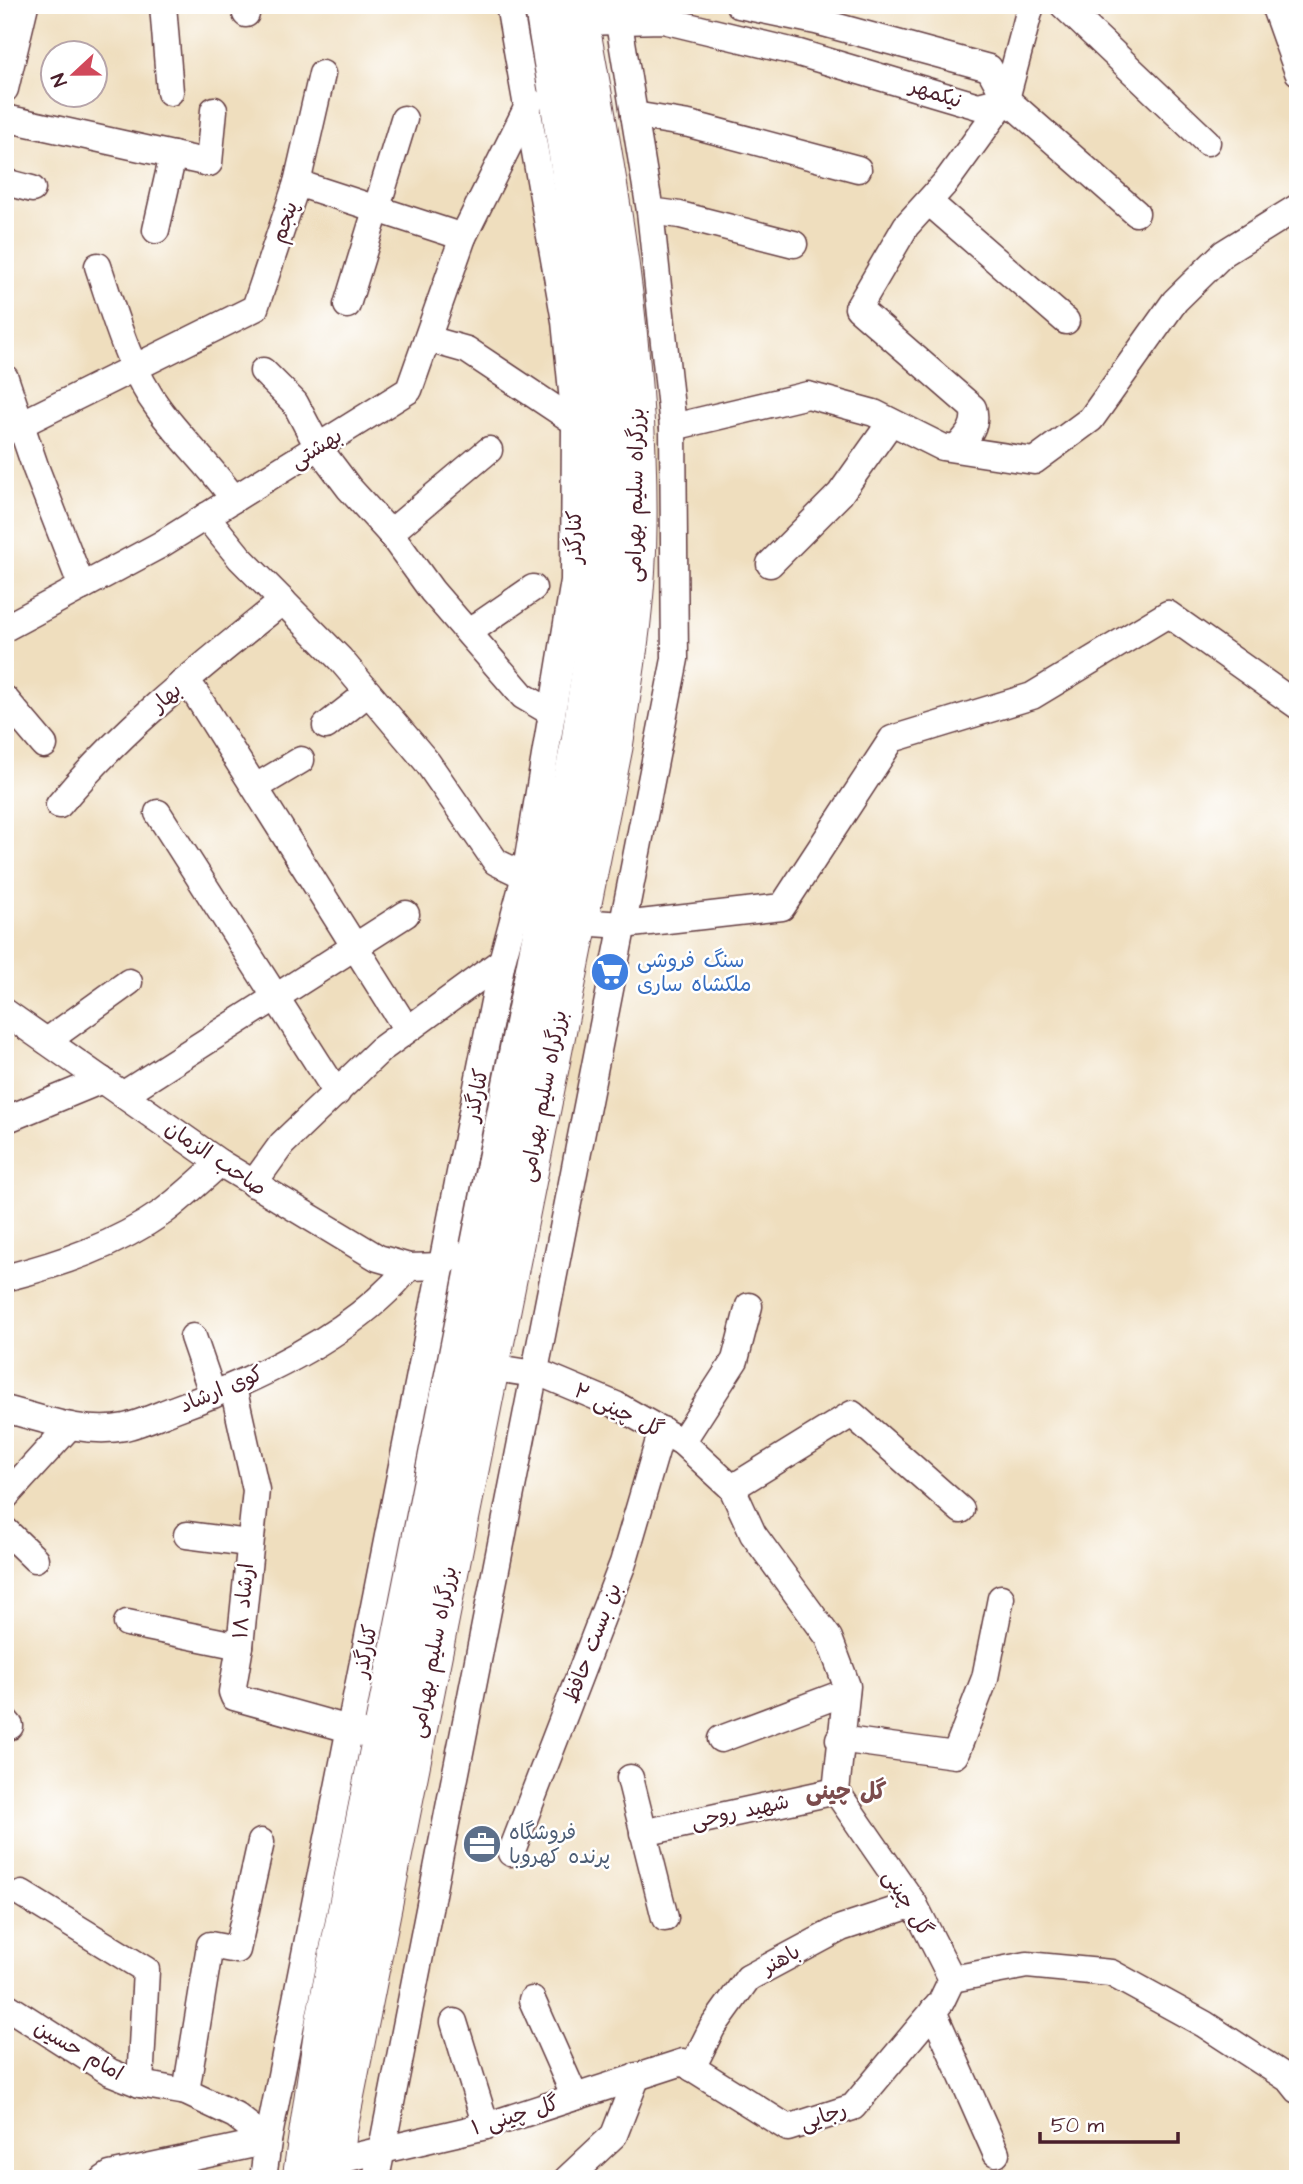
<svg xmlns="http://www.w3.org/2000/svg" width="1303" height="2184" font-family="'Architects Daughter','Playpen Sans Arabic',sans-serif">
<rect width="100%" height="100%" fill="#fff"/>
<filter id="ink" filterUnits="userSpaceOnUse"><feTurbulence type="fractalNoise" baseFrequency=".0143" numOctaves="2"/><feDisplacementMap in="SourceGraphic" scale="14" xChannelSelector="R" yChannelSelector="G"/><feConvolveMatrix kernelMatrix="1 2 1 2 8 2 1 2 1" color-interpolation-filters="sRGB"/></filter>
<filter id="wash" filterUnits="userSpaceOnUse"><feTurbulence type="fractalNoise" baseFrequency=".00686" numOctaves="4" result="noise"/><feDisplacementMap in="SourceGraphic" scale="28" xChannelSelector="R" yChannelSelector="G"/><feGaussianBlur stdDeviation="1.57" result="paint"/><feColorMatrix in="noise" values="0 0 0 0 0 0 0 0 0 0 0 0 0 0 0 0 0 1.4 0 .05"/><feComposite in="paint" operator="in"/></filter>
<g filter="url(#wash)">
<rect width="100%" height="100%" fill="#efdebe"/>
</g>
<g filter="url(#ink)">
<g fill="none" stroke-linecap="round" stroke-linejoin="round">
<!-- minor casing -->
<g stroke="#633c41" stroke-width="29">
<g id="minor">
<path d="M163 5 170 92"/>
<path d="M243 5 246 14"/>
<path d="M739 5 816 21 989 68 1006 99 1136 213"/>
<path d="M1063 5 1207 142"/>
<path d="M1274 5 1298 72"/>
<path d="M580 22 663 20 799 53 978 106 1006 99"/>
<path d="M5 89 25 5"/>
<path d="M634 115 689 124 858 169"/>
<path d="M5 118 209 163 214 110"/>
<path d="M5 182 32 189"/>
<path d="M297 183 322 74"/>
<path d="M929 202 1066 321"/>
<path d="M650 211 680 215 794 244"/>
<path d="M156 230 173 155"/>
<path d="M98 266C114 313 128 368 159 409 182 440 211 467 234 499"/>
<path d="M347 305 404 119"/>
<path d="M428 339 467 350 575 422"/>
<path d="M263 371 295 403 318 447 349 488 390 533 432 591 523 696 552 713"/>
<path d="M5 378 36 469 82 587"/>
<path d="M673 427 808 395 874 413 942 447 1034 461 1091 419 1175 301 1224 253 1298 207"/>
<path d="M5 432 255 308 297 183 463 237 530 102"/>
<path d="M957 448C968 436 978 425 973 408L858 308 906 226 946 182 1006 99 1031 5"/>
<path d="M206 516 240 558 340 659 427 762 496 862 525 876"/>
<path d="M390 533 489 450"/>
<path d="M770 564 840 494 891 422"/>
<path d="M5 628 160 545 409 390 463 237"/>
<path d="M469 632 533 588"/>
<path d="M182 683 194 691 406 1028"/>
<path d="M5 699 44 745"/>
<path d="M326 726 368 693"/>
<path d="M256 787 301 760"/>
<path d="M59 805C124 726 204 665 283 601"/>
<path d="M158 813 337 1093"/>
<path d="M579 922 623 925 782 907 892 739 1032 696 1168 614 1298 706"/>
<path d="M5 1012 220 1163 378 1258 409 1267 442 1266 452 1252"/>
<path d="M47 1041 129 982"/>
<path d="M124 1094 406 914"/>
<path d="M5 1120 102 1080"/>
<path d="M253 1184 282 1144 380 1050 502 961"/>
<path d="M5 1278C60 1264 116 1245 163 1212 183 1197 202 1179 220 1163"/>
<path d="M193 1337 213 1395"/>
<path d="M489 1367 547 1376 616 1405 682 1442 732 1488 753 1534 829 1638 847 1686 836 1791 914 1904 952 1979"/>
<path d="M233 1387 256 1490 240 1646 232 1692 234 1697 367 1734"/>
<path d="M5 1409C43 1419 85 1435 125 1427 142 1423 159 1415 175 1409 256 1380 354 1335 409 1267"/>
<path d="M682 1442 735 1360 749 1306"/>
<path d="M732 1488 852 1414 961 1510"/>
<path d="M5 1497 69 1427"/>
<path d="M5 1530 35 1559"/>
<path d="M187 1535 248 1543"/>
<path d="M127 1623 240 1646"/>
<path d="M5 1720 10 1726"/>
<path d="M721 1739 846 1692"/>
<path d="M839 1739 955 1755 985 1678 1001 1598"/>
<path d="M630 1778 665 1918"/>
<path d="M643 1833 836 1791"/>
<path d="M511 1853 623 1563 662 1430"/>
<path d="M22 1894 146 1970 140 2084"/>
<path d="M952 1979 1027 1965 1111 1973 1204 2024 1290 2080 1298 2090"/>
<path d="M532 2000 575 2097"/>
<path d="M5 2005 110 2072 140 2084 186 2092 235 2115 268 2141"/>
<path d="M933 2011 996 2153"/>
<path d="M454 2022 486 2126"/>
<path d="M692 2068 712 2028 748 1978 841 1928 914 1904"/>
<path d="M186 2092 210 1945 237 1950 261 1842"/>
<path d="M335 2161 486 2126 683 2062 788 2128 853 2107 941 2002 952 1979"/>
<path d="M104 2179 110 2175 268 2141"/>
<path d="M263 2179 268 2141 502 961 525 876 574 581 575 422 565 321 509 5"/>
<path d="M376 2179 675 659 673 427 650 211 616 5"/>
<path d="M567 2179 614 2135 637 2076"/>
</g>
</g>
<!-- highway casing -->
<g stroke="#633c41" stroke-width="39">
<g id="highway">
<path d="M301 2179 324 2023 580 741C590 670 604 597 604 525 604 349 571 178 543 5"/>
<path d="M333 2179 338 2133 614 747C625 674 638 600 638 526 640 350 609 178 577 5"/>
</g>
</g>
<!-- minor -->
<use href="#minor" stroke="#fff" stroke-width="26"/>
<!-- highway -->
<use href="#highway" stroke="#fff" stroke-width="37"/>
</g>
</g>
<!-- icons -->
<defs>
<g id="supermarket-disc" transform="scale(2.0125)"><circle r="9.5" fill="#3f7fe0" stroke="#fff"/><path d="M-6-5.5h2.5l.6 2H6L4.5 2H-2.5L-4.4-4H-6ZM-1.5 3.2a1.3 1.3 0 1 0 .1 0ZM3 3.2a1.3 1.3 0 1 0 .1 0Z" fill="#fff"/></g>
<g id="office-disc" transform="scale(2.0125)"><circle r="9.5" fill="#5c6f8a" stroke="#fff"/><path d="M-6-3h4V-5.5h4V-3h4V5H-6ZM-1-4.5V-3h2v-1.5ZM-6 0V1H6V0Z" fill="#fff"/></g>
</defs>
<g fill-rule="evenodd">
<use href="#supermarket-disc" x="610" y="972"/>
<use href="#office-disc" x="482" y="1844"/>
</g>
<g text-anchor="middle" stroke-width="5" stroke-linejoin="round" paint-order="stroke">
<!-- street labels -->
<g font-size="21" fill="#4a1f2b" stroke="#fff">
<text transform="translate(936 93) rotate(18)" y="7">نیکمهر</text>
<text transform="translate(284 222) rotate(-71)" y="7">پنجم</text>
<text transform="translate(316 448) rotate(-32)" y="7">بهشتی</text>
<text transform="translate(635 495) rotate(-89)" y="7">بزرگراه سلیم بهرامی</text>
<text transform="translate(574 537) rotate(-90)" y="7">کنارگذر</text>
<text transform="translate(166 697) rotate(-41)" y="7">بهار</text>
<text transform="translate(476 1095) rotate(-79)" y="7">کنارگذر</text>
<text transform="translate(543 1096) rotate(-79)" y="7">بزرگراه سلیم بهرامی</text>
<text transform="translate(216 1158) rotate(34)" y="7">صاحب الزمان</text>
<text transform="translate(221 1389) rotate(-23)" y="7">کوی ارشاد</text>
<text transform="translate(619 1410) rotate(26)" y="7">گل چینی ۲</text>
<text transform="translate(243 1601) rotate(-85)" y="7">ارشاد ۱۸</text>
<text transform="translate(592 1643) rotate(-69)" y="7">بن بست حافظ</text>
<text transform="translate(365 1651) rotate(-79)" y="7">کنارگذر</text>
<text transform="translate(433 1652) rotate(-79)" y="7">بزرگراه سلیم بهرامی</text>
<text transform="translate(740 1811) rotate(-12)" y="7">شهید روحی</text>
<text transform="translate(908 1903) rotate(58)" y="7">گل چینی</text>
<text transform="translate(781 1959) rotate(-29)" y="7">باهنر</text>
<text transform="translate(79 2050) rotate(30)" y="7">امام حسین</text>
<text transform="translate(515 2115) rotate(-17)" y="7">گل چینی ۱</text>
<text transform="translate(823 2116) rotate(-20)" y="7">رجایی</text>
</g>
<!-- shop labels -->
<g font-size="21" fill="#366cbe" stroke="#fff" text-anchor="start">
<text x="637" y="967">سنگ فروشی<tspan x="637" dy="24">ملکشاه ساری</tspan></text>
</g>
<!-- service labels -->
<g font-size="21" fill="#4e5e75" stroke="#fff" text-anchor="start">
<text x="509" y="1839">فروشگاه<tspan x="509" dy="24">پرنده کهروبا</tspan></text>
</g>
<!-- neighbourhood labels -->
<g font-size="23" font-weight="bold" fill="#7c4c4d" stroke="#fff">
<text x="846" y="1799">گل چینی</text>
</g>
</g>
<!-- margin -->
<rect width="1303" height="2184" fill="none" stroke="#fff" stroke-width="28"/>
<!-- north arrow -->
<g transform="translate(74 74) rotate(248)"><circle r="33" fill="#ffffff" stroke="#b7a5aa" stroke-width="2"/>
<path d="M0-5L12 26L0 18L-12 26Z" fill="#d1495b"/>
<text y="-10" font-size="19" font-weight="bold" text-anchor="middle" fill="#4a1f2b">N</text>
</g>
<!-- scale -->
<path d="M1040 2132v10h138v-10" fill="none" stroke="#4a1f2b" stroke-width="3.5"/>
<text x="1051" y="2132" font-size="21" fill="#4a1f2b" stroke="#ffffff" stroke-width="5" paint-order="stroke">50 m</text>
</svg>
